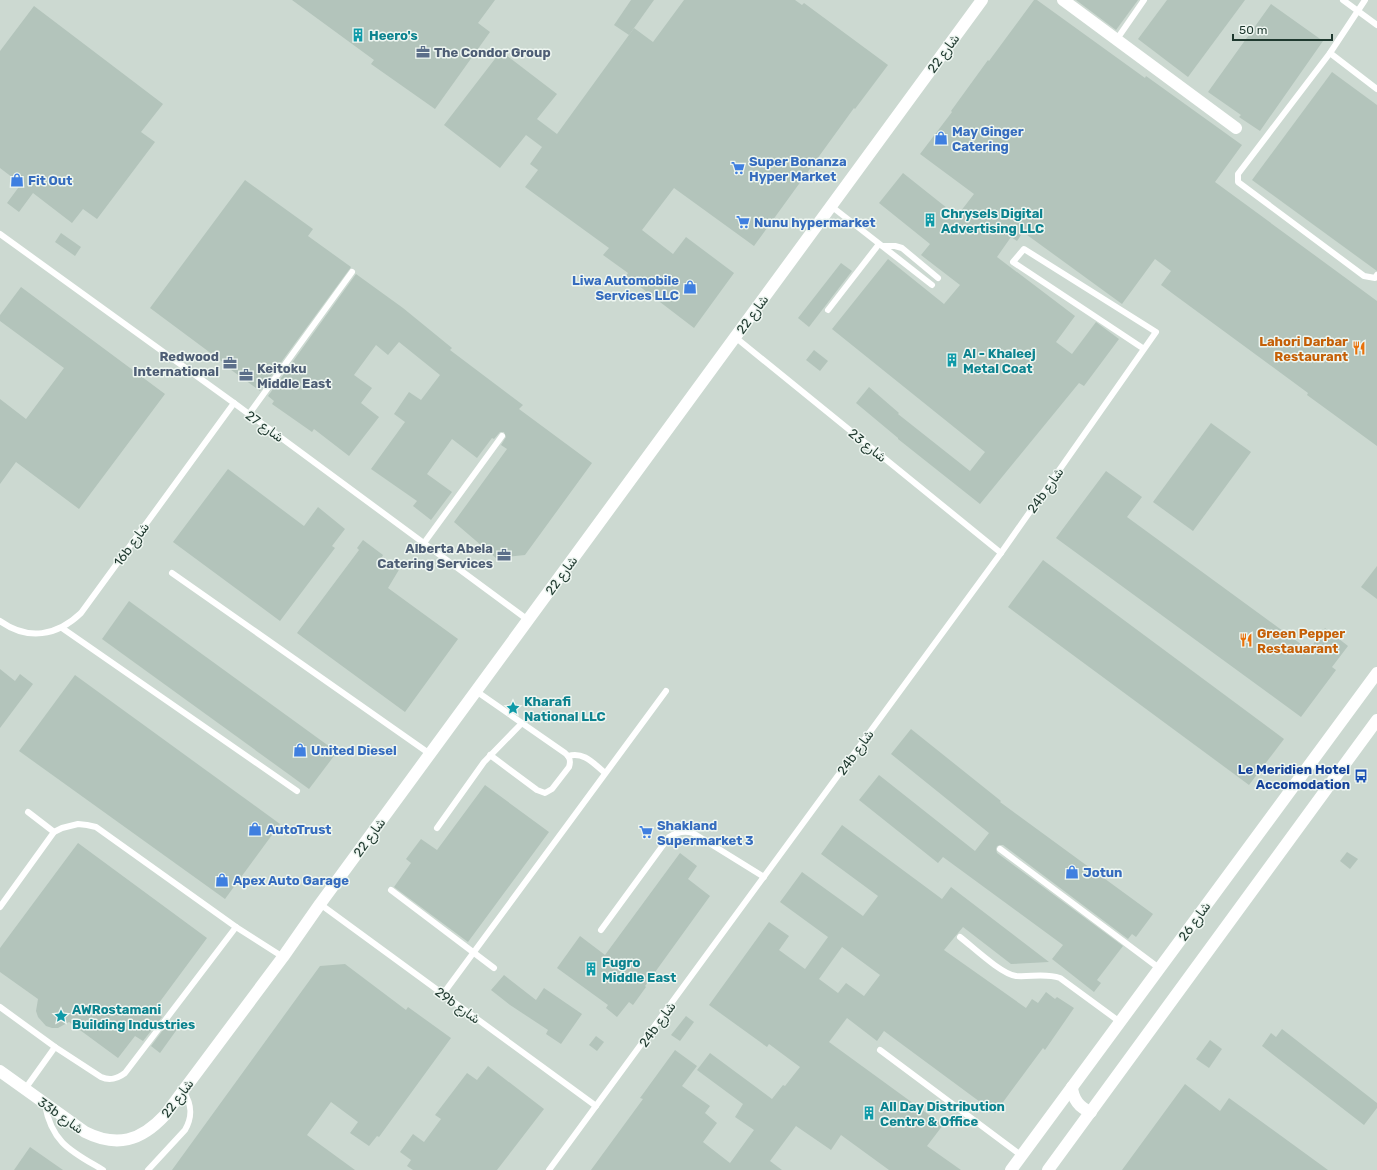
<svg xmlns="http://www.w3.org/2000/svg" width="1377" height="1170" font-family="Rubik,Cairo,sans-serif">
<rect width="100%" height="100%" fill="#ddeae2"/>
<!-- built -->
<rect fill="#ccd9d1" x="0" y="0" width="1377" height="1170"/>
<!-- building -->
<g fill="#b3c4bb" fill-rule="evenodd">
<path d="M292 0H495L478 23 490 32 435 109 371 64 374 60Z"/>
<path d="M631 0H654L629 35 614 25Z"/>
<path d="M684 0H795L802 5 804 3 888 65 855 109 854 108 754 246 674 188 642 230 673 254 686 237 734 273 694 328 626 276 628 273 603 255 609 248 525 187 538 170 530 164 542 147 526 135 500 168 444 125 501 51 557 94 537 119 557 134 634 28 653 42Z"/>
<path d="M1034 0H1037L1145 78 1146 76 1242 145 1215 182 1377 301V446L1307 395 1308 393 1161 285 1171 271 1155 259 1122 304 1023 232 1017 241 1011 237 997 257 1075 316 1056 342 1072 354 1096 322 1119 339 1084 386 1079 383 980 504 898 439V438L856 403 869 387 899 413 898 414 970 471 985 452 832 329 888 259 944 304 960 285 921 255 930 244 879 203 903 173 957 216 974 194 920 154 952 112 951 111 988 60 989 61Z"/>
<path d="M1076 0H1138L1116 30Z"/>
<path d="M1167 0H1245L1188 77 1138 39Z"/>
<path d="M1271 4 1323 41 1260 131 1239 117 1241 115 1208 92Z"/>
<path d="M34 6 163 104 141 132 155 142 97 219 83 209 72 223 33 193 19 212 7 203 21 184 0 168V51Z"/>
<path d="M1332 72 1377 105V271L1252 180Z"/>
<path d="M245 180 313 229 308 236 351 267 260 391 223 364 224 363 150 308Z"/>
<path d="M61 233 81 247 75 256 55 242Z"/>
<path d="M841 263 852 271 809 327 798 318Z"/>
<path d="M356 274 403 308 452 348 450 350 523 405 519 409 592 463 525 555 496 558 454 522 507 449 501 445 506 437 504 432H500L494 439 492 438 477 458 452 439 427 474 452 492 431 520 413 506 417 501 371 469 405 422 394 414 409 392 421 400 440 375 399 342 388 355 376 345 354 375 372 388 361 403 379 417 349 456 314 429 312 432 272 404 274 401 268 396Z"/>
<path d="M21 287 165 394 79 509 16 462 0 484V399L26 419 64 368 0 321V315Z"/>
<path d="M814 350 828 361 820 371 806 360Z"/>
<path d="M1211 423 1251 452 1193 531 1153 502Z"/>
<path d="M228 469 304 526 318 507 345 529 332 546 335 548 280 621 173 542Z"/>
<path d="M1106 471 1142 497 1127 517 1309 650 1325 628 1348 646 1332 667 1336 670 1301 717 1056 538Z"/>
<path d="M363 540 383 555 382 557 400 568 388 588 458 639 405 712 297 633 359 550 357 548Z"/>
<path d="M1043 560 1284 739 1249 785 1008 607Z"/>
<path d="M1377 566V599L1361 587Z"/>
<path d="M129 601 337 752 309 789 102 639Z"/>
<path d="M0 669 15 681 20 674 33 684 0 728Z"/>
<path d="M75 675 280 824 225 899 19 751Z"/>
<path d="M911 729 1001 801 1000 802 1153 914 1136 937 1132 934 1128 939 1003 845H1000L997 846 996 849 997 853 1123 946 1097 980 1101 983 1094 992 1052 959 1063 945 943 857 938 863 859 800 879 775 975 851 989 833 891 754Z"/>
<path d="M485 785 549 832 468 942 394 887 411 863 406 859 421 839 437 850Z"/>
<path d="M842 825 942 899 951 887 1049 962 1011 964 963 927 944 950 1026 1008 1032 999 1038 1003 1046 992 1055 999 1057 997 1074 1008 1045 1050 1043 1048 995 1113 884 1031 877 1041 847 1018 829 1042 943 1125 927 1146 961 1170H889L841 1135 831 1150 796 1126 770 1161 782 1170H591L643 1099 640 1098 675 1050 697 1066 682 1086 710 1106 705 1113 717 1123 703 1142 730 1163 754 1130 735 1117 743 1104 697 1070 710 1053 772 1099 783 1085 785 1086 800 1067 769 1044 767 1047 709 1005 769 922 789 936 779 950 805 969 828 937 780 902 802 872 863 916 878 896 821 854ZM842 947 880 975 864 996 846 983 838 993 819 979Z"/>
<path d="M78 843 207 938 153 1011 162 1017 143 1041 135 1036 118 1058 69 1022 58 1028H52L46 1026 38 1017 36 1011 38 999 0 972V948Z"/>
<path d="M1347 852 1358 859 1350 869 1340 861Z"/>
<path d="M680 853 697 866 688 879 710 896 645 986 646 987 633 1005 629 1002 617 1017 606 1008 608 1005 557 968 580 936 605 955Z"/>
<path d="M345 964 406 1010 408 1007 451 1038 379 1137 377 1136 369 1146 350 1133 358 1122 331 1102 307 1135 355 1170H172L320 966Z"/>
<path d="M504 975 536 1000 544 988 582 1014 561 1044 546 1034 548 1030 510 1005 491 990Z"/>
<path d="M686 1016 694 1022 680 1041 671 1035Z"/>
<path d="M169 1022 178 1028 160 1053 151 1046Z"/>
<path d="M1282 1029 1377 1103V1108L1364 1125 1262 1046 1271 1033 1276 1037Z"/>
<path d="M596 1036 604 1042 597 1051 589 1045Z"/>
<path d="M1210 1040 1222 1049 1209 1068 1196 1059Z"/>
<path d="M488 1066 544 1109 497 1170H413L407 1166 411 1160 400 1152 413 1134 424 1142 441 1119 435 1115 467 1073 477 1080Z"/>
<path d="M1185 1084 1220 1111 1229 1098 1328 1170H1122Z"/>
<path d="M30 1147 63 1170H14Z"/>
</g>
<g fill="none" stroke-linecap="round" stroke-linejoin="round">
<!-- service -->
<g stroke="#fff" stroke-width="6">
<path d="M1343 0 1377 25"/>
<path d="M1365 0 1330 53 1238 174V182L1364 276 1375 278 1377 275"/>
<path d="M1117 39 1144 0"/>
<path d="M1330 53 1377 89"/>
<path d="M831 206 932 285"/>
<path d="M0 234 234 403 528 620"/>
<path d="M883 246H895L902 248 938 278"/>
<path d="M828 310 879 244"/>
<path d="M735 337 1001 553"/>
<path d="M249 414 352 272"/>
<path d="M424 543 502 436"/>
<path d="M172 573 430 754"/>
<path d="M0 621C28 641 57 636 81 613L234 403"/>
<path d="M62 628 297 791"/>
<path d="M476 691 565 753C570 757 571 761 569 767L552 789 545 793 537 790 490 755"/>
<path d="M568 756C584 751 594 764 605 773"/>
<path d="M28 812 54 832"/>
<path d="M437 828 484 762 522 723"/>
<path d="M1000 849 1159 968"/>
<path d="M391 890 494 968"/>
<path d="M320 904 596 1106"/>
<path d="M0 907 54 832 62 828 78 824 87 825 96 827 236 927 283 957"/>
<path d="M601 930 669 837C677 832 684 830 693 833L764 877"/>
<path d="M960 937C973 947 1001 974 1016 976 1032 977 1045 973 1060 978L1120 1022"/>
<path d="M443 994 666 691"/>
<path d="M0 1007 55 1047 101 1077C110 1081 117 1079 125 1073L236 927"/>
<path d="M880 1050 1022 1156"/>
<path d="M25 1089 55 1047"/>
<path d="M45 1105C52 1144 73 1152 103 1170"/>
<path d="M148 1170 185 1130C193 1116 192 1104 183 1091"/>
<path d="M549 1170 1001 553 1156 332 1024 249 1013 262 1144 349"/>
</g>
<!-- minor -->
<g stroke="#fff" stroke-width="12">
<path d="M1063 0 1236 128"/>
<path d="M0 1071 85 1132C117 1148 141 1141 165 1115L283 957 320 904 982 0"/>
</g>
<!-- tertiary -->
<g stroke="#fff" stroke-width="12">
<path d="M1072 1087C1073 1100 1080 1108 1091 1112"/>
<path d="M1011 1170 1377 673"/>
<path d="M1048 1170 1377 720"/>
</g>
</g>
<!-- icons -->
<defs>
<g id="building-bare" transform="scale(1.08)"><path d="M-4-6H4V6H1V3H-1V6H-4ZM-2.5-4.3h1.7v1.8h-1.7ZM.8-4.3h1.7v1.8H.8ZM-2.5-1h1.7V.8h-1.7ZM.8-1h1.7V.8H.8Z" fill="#0f9aa8" stroke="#eef6f1" stroke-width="2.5" paint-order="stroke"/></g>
<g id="office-bare" transform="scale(1.08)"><path d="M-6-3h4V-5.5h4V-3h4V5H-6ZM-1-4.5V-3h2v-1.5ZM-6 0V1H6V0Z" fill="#5c6f8a" stroke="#eef6f1" stroke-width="2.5" paint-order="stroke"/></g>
<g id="shop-bare" transform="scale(1.08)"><path d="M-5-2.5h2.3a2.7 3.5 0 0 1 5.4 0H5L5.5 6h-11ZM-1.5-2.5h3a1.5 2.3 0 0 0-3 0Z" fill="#3f7fe0" stroke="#eef6f1" stroke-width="2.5" paint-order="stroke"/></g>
<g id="supermarket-bare" transform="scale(1.08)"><path d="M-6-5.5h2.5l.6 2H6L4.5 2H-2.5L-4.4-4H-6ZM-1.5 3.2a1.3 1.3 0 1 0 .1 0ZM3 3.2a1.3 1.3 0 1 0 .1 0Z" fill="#3f7fe0" stroke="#eef6f1" stroke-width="2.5" paint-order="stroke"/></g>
<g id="restaurant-bare" transform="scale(1.08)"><path d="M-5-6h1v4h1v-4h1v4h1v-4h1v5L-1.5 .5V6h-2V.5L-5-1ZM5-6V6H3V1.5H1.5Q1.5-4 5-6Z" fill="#e8710a" stroke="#eef6f1" stroke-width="2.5" paint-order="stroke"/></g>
<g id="sight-bare" transform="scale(1.08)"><path d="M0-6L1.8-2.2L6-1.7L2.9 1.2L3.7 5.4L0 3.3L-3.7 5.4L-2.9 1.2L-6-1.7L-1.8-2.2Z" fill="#0f9aa8" stroke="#eef6f1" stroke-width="2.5" paint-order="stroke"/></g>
<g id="bus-bare" transform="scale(1.08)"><path d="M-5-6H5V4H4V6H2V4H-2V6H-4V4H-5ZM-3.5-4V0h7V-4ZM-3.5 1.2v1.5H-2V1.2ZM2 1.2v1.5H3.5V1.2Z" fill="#1a4fb4" stroke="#eef6f1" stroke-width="2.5" paint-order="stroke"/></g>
</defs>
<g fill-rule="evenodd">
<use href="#building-bare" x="358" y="35"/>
<use href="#office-bare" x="423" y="52"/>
<use href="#shop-bare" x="941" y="138"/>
<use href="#supermarket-bare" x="738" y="168"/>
<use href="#shop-bare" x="17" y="180"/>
<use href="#building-bare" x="930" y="220"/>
<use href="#supermarket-bare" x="743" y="222"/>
<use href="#shop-bare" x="690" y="287"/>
<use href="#restaurant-bare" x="1359" y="348"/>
<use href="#building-bare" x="952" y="360"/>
<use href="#office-bare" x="230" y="363"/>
<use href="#office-bare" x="246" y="375"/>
<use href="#office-bare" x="504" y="555"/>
<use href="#restaurant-bare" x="1246" y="640"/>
<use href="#sight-bare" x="513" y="708"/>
<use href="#shop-bare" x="300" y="750"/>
<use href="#bus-bare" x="1361" y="776"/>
<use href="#shop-bare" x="255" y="829"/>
<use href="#supermarket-bare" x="646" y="832"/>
<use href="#shop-bare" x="1072" y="872"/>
<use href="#shop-bare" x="222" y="880"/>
<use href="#building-bare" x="591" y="969"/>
<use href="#sight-bare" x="61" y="1016"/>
<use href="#building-bare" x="869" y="1113"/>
</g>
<g text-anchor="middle" stroke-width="3" stroke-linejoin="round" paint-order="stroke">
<!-- culture labels -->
<g font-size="13" font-weight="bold" fill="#0d838f" stroke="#eef6f1" text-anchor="start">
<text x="369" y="40">Heero's</text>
<text x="941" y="218">Chrysels Digital<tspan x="941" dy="15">Advertising LLC</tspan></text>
<text x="963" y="358">Al - Khaleej<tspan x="963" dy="15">Metal Coat</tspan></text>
<text x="524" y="706">Kharafi<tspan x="524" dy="15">National LLC</tspan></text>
<text x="602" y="967">Fugro<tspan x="602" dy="15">Middle East</tspan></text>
<text x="72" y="1014">AWRostamani<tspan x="72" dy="15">Building Industries</tspan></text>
<text x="880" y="1111">All Day Distribution<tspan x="880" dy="15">Centre &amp; Office</tspan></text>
</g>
<!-- service labels -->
<g font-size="13" font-weight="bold" fill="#4e5e75" stroke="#eef6f1" text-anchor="start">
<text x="434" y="57">The Condor Group</text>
<text x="219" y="361" text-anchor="end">Redwood<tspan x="219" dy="15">International</tspan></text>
<text x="257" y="373">Keitoku<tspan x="257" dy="15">Middle East</tspan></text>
<text x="493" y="553" text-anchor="end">Alberta Abela<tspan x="493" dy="15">Catering Services</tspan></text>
</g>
<!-- street labels -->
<g font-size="13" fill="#1f392f" stroke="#eef6f1">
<text transform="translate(943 53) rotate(-54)" y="5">شارع 22</text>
<text transform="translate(752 314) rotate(-54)" y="5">شارع 22</text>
<text transform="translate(265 426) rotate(36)" y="5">شارع 27</text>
<text transform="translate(868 445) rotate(39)" y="5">شارع 23</text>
<text transform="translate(1045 490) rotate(-55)" y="5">24b شارع</text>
<text transform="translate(131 544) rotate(-54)" y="5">16b شارع</text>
<text transform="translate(561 575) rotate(-54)" y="5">شارع 22</text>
<text transform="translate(855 752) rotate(-54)" y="5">24b شارع</text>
<text transform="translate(369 837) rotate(-54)" y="5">شارع 22</text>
<text transform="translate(1194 921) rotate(-54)" y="5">شارع 26</text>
<text transform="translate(458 1005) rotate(36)" y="5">29b شارع</text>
<text transform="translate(657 1024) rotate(-54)" y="5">24b شارع</text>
<text transform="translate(177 1098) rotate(-53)" y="5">شارع 22</text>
<text transform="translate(61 1115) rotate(35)" y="5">33b شارع</text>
</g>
<!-- shop labels -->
<g font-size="13" font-weight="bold" fill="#366cbe" stroke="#eef6f1" text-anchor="start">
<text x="952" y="136">May Ginger<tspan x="952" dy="15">Catering</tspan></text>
<text x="749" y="166">Super Bonanza<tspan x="749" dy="15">Hyper Market</tspan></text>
<text x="28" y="185">Fit Out</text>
<text x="754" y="227">Nunu hypermarket</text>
<text x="679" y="285" text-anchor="end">Liwa Automobile<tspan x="679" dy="15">Services LLC</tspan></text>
<text x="311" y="755">United Diesel</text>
<text x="657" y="830">Shakland<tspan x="657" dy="15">Supermarket 3</tspan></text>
<text x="266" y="834">AutoTrust</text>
<text x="1083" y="877">Jotun</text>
<text x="233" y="885">Apex Auto Garage</text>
</g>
<!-- food labels -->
<g font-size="13" font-weight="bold" fill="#c56008" stroke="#eef6f1" text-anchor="end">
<text x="1348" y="346">Lahori Darbar<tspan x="1348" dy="15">Restaurant</tspan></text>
<text x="1257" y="638" text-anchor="start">Green Pepper<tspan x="1257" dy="15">Restauarant</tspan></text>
</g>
<!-- transit labels -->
<g font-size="13" font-weight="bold" fill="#164399" stroke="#eef6f1" text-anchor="end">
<text x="1350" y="774">Le Meridien Hotel<tspan x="1350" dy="15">Accomodation</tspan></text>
</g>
</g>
<!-- scale -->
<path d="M1233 34v6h99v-6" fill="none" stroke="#1f392f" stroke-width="2"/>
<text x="1239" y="34" font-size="12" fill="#1f392f" stroke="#eef6f1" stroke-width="3" paint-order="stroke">50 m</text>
</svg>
